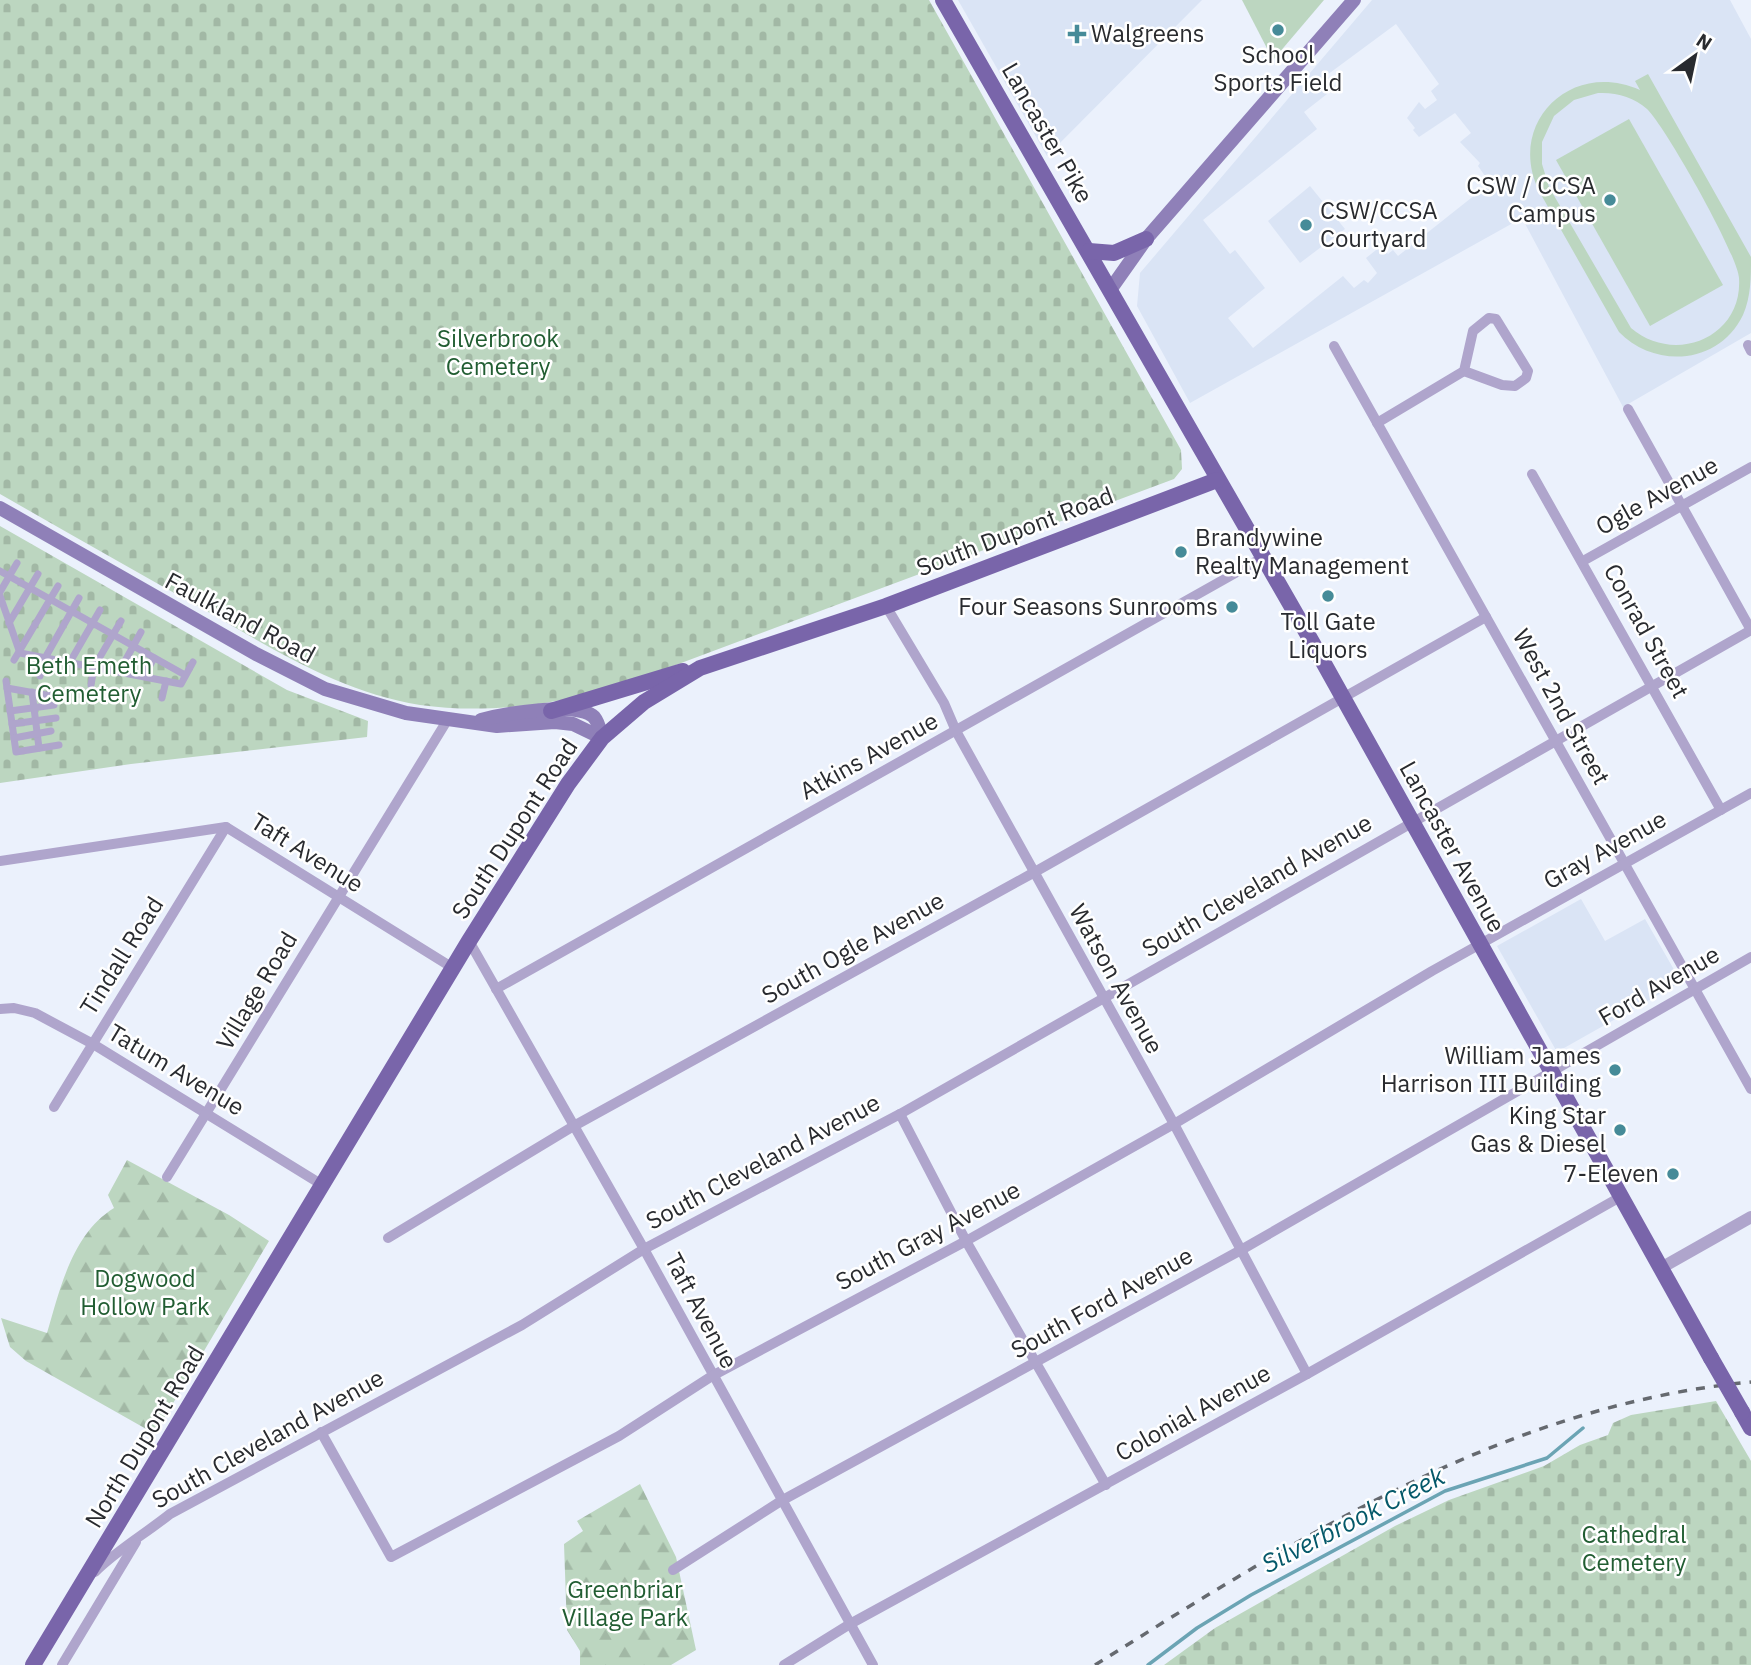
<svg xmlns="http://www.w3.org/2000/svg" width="1751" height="1665" font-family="'IBM Plex Sans',sans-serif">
<defs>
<pattern id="forest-firs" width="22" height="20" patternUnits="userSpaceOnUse" patternTransform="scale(1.75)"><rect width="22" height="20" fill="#bcd6c0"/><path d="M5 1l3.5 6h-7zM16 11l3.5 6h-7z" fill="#a2b8a5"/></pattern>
<pattern id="cemetery-stones" width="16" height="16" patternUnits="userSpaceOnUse" patternTransform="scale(1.75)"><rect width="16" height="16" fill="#bcd6c0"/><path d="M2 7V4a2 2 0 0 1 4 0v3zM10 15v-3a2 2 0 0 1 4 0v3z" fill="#a2b8a5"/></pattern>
</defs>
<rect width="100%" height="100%" fill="#ebf1fc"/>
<!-- built -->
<g fill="#dae4f5" fill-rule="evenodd">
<path d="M958 0H1202L1047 156Z"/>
<path d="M1372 0H1730L1751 39V333L1623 407 1522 218 1190 403 1137 306 1140 273ZM1396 24 1439 84 1431 91 1437 100 1425 109 1419 102 1407 118 1415 128 1413 130 1419 137 1455 113 1471 133 1460 142 1480 163 1478 166 1490 183 1398 256 1393 250 1388 254 1381 246 1366 258 1377 273 1368 283 1364 280 1354 288 1343 276 1253 348 1228 318 1265 288 1235 250 1230 254 1203 220 1317 129 1304 112 1336 87 1327 75Z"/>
<path d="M1310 186 1345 229 1300 263 1268 221Z"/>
<path d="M1581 899 1605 941 1645 919 1681 982 1557 1052 1497 946Z"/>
</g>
<!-- forest -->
<g fill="url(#forest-firs)">
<path d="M127 1160 229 1215 269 1241 159 1427 148 1430 26 1361 10 1347 1 1318 47 1333C60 1289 72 1234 114 1208L108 1195Z"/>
<path d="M640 1484 676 1557 696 1650 671 1665H580V1651L567 1630 564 1544 583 1531 577 1521Z"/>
</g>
<!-- cemetery -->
<g fill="url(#cemetery-stones)">
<path d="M0 0H929L1181 450 1182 469 1174 479 609 690C547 705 484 714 420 705 340 692 271 648 203 609 135 571 68 533 0 494Z"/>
<path d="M0 526 287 690 368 721 367 737 131 764 0 783Z"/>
<path d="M1716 1401 1751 1461V1665H1164L1215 1628 1395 1526 1449 1500 1544 1466 1580 1445 1608 1435 1613 1423 1631 1415Z"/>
</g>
<!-- pitch -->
<g fill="#bcd6c0" fill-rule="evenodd">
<path d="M1242 0H1324L1273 60Z"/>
<path d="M1648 74 1751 257C1751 278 1751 296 1743 315 1719 365 1655 369 1619 332L1539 191C1506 123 1571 59 1640 90L1635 81ZM1598 93C1616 92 1634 97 1647 109 1665 126 1738 255 1739 278 1743 338 1674 365 1631 328L1549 187 1542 164V142L1554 116 1574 100Z"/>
<path d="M1629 119 1723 285 1650 326 1556 160Z"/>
</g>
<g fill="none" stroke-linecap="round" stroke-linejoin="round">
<!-- stream -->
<path stroke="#6ba4b4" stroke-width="3.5" d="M1148 1665 1197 1628 1251 1595 1445 1491 1547 1458 1583 1428"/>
<!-- pedestrian -->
<g stroke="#afa5cc" stroke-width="7">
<path d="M0 571 185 675"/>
<path d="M0 592 17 563"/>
<path d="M0 596 20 653 181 684 193 662"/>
<path d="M9 623 38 574"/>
<path d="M14 660 58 586"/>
<path d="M70 662 100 610"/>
<path d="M119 672 141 632"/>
<path d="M40 676 45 658 79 598"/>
<path d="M144 676 154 658"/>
<path d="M6 681 16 752 59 745"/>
<path d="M91 685 94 667 121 621"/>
<path d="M7 688 57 697"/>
<path d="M32 692 39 748"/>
<path d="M162 698 166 681"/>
<path d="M10 711 54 705"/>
<path d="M12 724 56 718"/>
<path d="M14 738 51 731"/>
</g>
<!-- minor -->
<g stroke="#afa5cc" stroke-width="10">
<path d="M1748 345 1751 351"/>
<path d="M1334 346 1751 1089"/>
<path d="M1628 409 1751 630"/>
<path d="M1377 423 1464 371 1473 331 1489 318 1496 319 1528 371 1526 378 1515 386 1502 385 1464 371"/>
<path d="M1532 474 1721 810"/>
<path d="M1583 561 1751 467"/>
<path d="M886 606 944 703 956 731 1174 1124 1307 1374"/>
<path d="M0 861 226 827 453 968"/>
<path d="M469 941 644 1249 873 1665"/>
<path d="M496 989 1262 558"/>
<path d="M0 1009 14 1008 35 1013 93 1044 324 1186"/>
<path d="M54 1107 226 827"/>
<path d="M900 1114 966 1241 1106 1485"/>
<path d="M167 1177 448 719"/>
<path d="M388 1238 572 1127 1033 873 1486 617"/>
<path d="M321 1432 391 1557 619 1436 712 1376 966 1241 1174 1124 1432 971 1751 793"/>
<path d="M673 1570 781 1501 1241 1250 1751 957"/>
<path d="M95 1572C117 1550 145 1534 170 1514L522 1325 644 1249 900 1114 1751 630"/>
<path d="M62 1665 136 1542"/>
<path d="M784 1665 850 1624 1307 1374 1622 1196"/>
</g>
<!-- tertiary -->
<path stroke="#afa5cc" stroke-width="12" d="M1661 1268 1751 1217"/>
<!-- secondary -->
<g stroke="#8f80b8" stroke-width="14">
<path d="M1110 290 1146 239 1354 0"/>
<path d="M0 508 256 654 325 689 406 713 497 726 555 722 573 724 602 738"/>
<path d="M481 720C503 714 578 701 594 717 599 723 600 731 602 738"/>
</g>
<!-- primary -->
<g stroke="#7965aa" stroke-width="16">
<path d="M943 0 1312 642 1711 1358"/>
<path d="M1089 251 1114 253 1146 239"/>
<path d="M551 711 683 671"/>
<path d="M1742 1412 1751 1428"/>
<path d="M33 1665 469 941 568 784 602 738 644 702 700 668 886 606 1217 480"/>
</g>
<!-- rail -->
<path stroke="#65696f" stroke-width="3.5" stroke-dasharray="9 9" stroke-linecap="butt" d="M1095 1665C1298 1538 1506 1405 1751 1382"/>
<!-- primary-bridge -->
<path stroke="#7965aa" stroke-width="16" d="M1711 1358 1742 1412"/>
</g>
<!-- markers -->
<g fill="#468b98" stroke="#fff" stroke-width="2.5">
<circle cx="1278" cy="30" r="7"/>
<path d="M1073.5 23.5h7v7h7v7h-7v7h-7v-7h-7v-7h7z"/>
<circle cx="1610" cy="200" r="7"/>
<circle cx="1306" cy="225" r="7"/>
<circle cx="1181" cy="552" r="7"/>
<circle cx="1328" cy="596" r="7"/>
<circle cx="1232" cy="607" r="7"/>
<circle cx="1615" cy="1070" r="7"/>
<circle cx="1620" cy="1130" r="7"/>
<circle cx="1673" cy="1174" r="7"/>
</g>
<g text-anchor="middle" stroke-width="5" stroke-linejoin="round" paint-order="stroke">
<!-- poi labels -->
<g font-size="24" fill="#292b2f" stroke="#fff" text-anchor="end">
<text x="1091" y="42" text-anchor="start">Walgreens</text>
<text x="1278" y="63" text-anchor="middle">School<tspan x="1278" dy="28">Sports Field</tspan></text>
<text x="1596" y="194">CSW / CCSA<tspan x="1596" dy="28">Campus</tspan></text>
<text x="1320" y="219" text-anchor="start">CSW/CCSA<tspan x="1320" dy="28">Courtyard</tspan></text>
<text x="1195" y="546" text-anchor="start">Brandywine<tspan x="1195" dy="28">Realty Management</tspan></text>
<text x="1218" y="615">Four Seasons Sunrooms</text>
<text x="1328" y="630" text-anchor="middle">Toll Gate<tspan x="1328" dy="28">Liquors</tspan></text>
<text x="1601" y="1064">William James<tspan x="1601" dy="28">Harrison III Building</tspan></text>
<text x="1606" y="1124">King Star<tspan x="1606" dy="28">Gas &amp; Diesel</tspan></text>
<text x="1659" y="1182">7-Eleven</text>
</g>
<!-- street labels -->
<g font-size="24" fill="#292b2f" stroke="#fff">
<text transform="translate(1047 133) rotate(60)" y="8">Lancaster Pike</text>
<text transform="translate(1657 496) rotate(-29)" y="8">Ogle Avenue</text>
<text transform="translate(1015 532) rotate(-21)" y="8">South Dupont Road</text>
<text transform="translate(240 618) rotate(28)" y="8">Faulkland Road</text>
<text transform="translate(1646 631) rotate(61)" y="8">Conrad Street</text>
<text transform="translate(1561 707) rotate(61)" y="8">West 2nd Street</text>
<text transform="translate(869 756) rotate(-29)" y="8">Atkins Avenue</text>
<text transform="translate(515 829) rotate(-57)" y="8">South Dupont Road</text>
<text transform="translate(1452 847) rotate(61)" y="8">Lancaster Avenue</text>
<text transform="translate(1605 850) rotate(-29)" y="8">Gray Avenue</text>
<text transform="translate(307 853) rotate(32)" y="8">Taft Avenue</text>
<text transform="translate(1257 886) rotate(-30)" y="8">South Cleveland Avenue</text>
<text transform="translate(853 948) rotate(-29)" y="8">South Ogle Avenue</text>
<text transform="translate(122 956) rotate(-58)" y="8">Tindall Road</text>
<text transform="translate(1116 979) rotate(61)" y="8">Watson Avenue</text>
<text transform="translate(1659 986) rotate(-30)" y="8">Ford Avenue</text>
<text transform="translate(257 991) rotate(-59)" y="8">Village Road</text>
<text transform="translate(176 1070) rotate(31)" y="8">Tatum Avenue</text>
<text transform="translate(763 1162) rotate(-28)" y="8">South Cleveland Avenue</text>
<text transform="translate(928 1236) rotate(-28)" y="8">South Gray Avenue</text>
<text transform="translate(1102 1303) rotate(-29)" y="8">South Ford Avenue</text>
<text transform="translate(701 1311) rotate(62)" y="8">Taft Avenue</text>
<text transform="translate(1193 1413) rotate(-29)" y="8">Colonial Avenue</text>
<text transform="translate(145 1437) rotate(-59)" y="8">North Dupont Road</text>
<text transform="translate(268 1439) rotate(-29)" y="8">South Cleveland Avenue</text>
</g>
<!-- park labels -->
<g font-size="24" fill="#215d32" stroke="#fff">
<text x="498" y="347">Silverbrook<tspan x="498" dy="28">Cemetery</tspan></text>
<text x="89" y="674">Beth Emeth<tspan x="89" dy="28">Cemetery</tspan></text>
<text x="145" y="1287">Dogwood<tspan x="145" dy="28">Hollow Park</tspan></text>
<text x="1634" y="1543">Cathedral<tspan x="1634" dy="28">Cemetery</tspan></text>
<text x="625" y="1598">Greenbriar<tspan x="625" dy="28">Village Park</tspan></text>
</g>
<!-- water labels -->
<g font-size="26" font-style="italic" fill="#05596a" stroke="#fff">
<text transform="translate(1353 1520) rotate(-27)" y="9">Silverbrook Creek</text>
</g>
</g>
<!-- north arrow -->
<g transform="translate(1695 56) rotate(33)" stroke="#ffffff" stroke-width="5" paint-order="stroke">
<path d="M0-5L12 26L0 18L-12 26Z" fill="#292b2f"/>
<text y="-10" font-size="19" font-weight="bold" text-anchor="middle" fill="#292b2f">N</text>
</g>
</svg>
